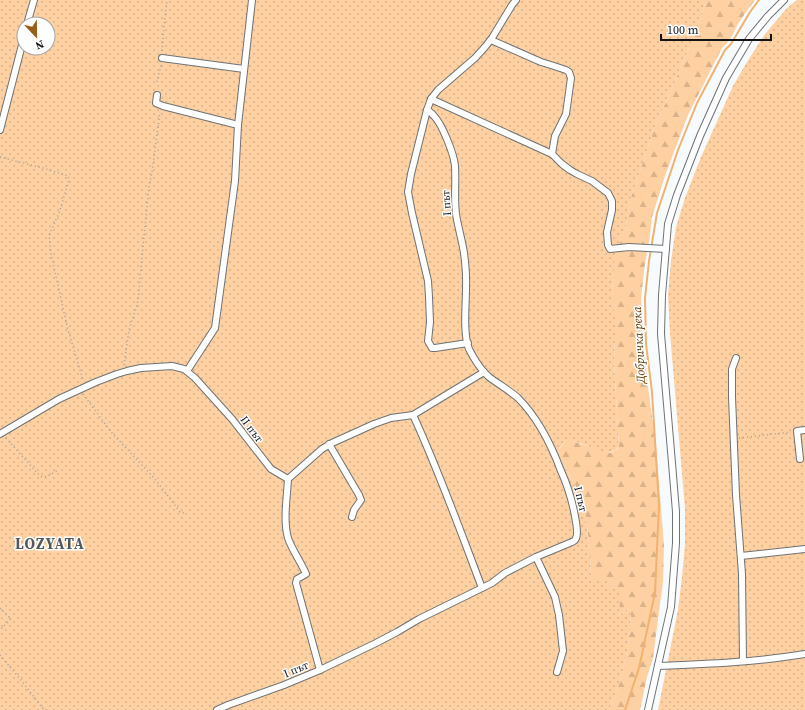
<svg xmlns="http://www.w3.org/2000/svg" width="805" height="710" font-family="'Source Serif 4',serif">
<defs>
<pattern id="forest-firs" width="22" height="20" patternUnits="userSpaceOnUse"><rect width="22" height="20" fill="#ffd0a1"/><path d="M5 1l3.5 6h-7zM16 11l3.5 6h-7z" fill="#dab28a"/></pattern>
<pattern id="garden-dots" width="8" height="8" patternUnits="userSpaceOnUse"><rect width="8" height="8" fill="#ffd0a1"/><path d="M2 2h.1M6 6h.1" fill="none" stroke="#dab28a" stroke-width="1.8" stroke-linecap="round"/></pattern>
</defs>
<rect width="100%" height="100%" fill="#f7fbfe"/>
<!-- forest -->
<path fill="url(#forest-firs)" d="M706 0H755C749 8 743 16 738 24 732 35 732 39 722 48L688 115 665 176 652 217 649 242 645 263 641 298 643 338 648 387 656 446 664 545 663 581 653 658 647 677 640 710H609C612 701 616 693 619 684 627 660 630 635 631 610L627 609 623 613 618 616 608 587 611 582 591 578 590 552 585 509 580 499 578 490 559 457 558 450 565 442 569 440 610 453 616 450 619 447 614 361 615 339 612 290 614 275V257L626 226 630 200 658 118 666 102 689 48 698 27Z"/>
<!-- garden -->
<g fill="url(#garden-dots)" fill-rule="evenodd">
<path d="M0 0H706L698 27 689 48 666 102 658 118 630 200 626 226 614 257V275L612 290 615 320V339L614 361 619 447C615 451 610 453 604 453 597 450 574 439 567 441 563 443 560 447 558 450L559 457 578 490 580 499 585 509 590 552 591 578 611 581 609 587 622 591 618 616 623 613 627 609 631 610C630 635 627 660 619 684 616 693 612 701 609 710H0ZM24 24H48V48H24Z"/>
<path d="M797 0H805V710H658L678 610 682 577 685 544V509L670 333 668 295 671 261 676 227 685 198 701 157 733 86 747 62 765 34 787 8Z"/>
</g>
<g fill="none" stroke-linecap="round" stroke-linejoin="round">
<!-- stream -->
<path stroke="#f0b270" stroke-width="2" d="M625 710 639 668 655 593 659 505 652 392 646 344 645 298 649 261 657 213 678 150 697 103 725 50 731 44 750 12 759 0"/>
<!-- minor casing -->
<g stroke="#6e7274" stroke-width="8">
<g id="minor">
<path d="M27 24 34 0"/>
<path d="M491 40 541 62 554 66 566 70 569 72 571 78 566 114 555 136 552 154 562 164 570 170 577 174 592 181 608 193 612 201V210L607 232 608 245 610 249 629 247 666 249"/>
<path d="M162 58 244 69"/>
<path d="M157 95 156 103 163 106 238 125"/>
<path d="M431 99 552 154"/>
<path d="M0 130 24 37"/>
<path d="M468 343 435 348H432L428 341 430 322 429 297 428 281 412 213 408 192 411 174 427 110 431 99 438 90 475 58 485 47 492 38 512 5 516 0"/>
<path d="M736 358 732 369V397L736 495 742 574 743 661"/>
<path d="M187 371 215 328 235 181 238 125 252 0"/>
<path d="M413 415C439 471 460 530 482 588"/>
<path d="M0 434 59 399 96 382 117 374 127 371 141 368 172 366 184 369 195 378 232 419 271 469 288 479 322 449 332 443 374 424 391 418 413 415 484 372"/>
<path d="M329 444 359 495 361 500 354 510 352 517"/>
<path d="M800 459 797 431 805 430"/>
<path d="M288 479C287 498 283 520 288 538 292 550 301 562 306 574L297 579 296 583 320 670"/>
<path d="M741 556 805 549"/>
<path d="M536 557 555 597 559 615 563 651 557 672"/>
<path d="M658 666C707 664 757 662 805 654"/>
<path d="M217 710 228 705 284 685 320 670 376 643 397 632 419 619 482 588 492 583 505 573 536 557 572 542C574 541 576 540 576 538 579 533 575 517 574 511 571 497 567 484 561 471 551 444 538 418 518 398 509 390 498 384 489 377 481 370 474 359 469 349 462 332 467 297 466 277 466 269 465 261 464 253 462 240 458 227 456 214 454 198 456 182 455 166 454 154 442 124 434 116 432 113 430 112 427 110"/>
<path d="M648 710 671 607 676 543V512L672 463 661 334 662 295 668 224 677 195 700 136 726 78 749 39 768 16 784 0"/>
</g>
</g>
<!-- path -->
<g stroke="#9da0a2" stroke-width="1.5" stroke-dasharray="1 3" stroke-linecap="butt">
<path d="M162 51 164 26 167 0"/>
<path d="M157 82 161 65"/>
<path d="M0 157 43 168 68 176 69 180 59 213 49 235 51 254 68 330 83 380"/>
<path d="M124 365 129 330 137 305 139 292 140 277 149 186 152 172 160 112"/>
<path d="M83 394 111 432 155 479 180 512 182 513 186 512"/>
<path d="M6 438 40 476C45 479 51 474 57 471"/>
<path d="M739 438 791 432"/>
<path d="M0 608 11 619 0 630"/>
<path d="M0 655 21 680 44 710"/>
</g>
<!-- minor -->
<use href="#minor" stroke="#fff" stroke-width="6"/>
</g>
<g text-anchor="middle" stroke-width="3" stroke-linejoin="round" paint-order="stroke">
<!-- street labels -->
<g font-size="11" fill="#131415" stroke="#fff">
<text transform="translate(446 203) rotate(-94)" y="4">І път</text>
<text transform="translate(252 429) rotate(53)" y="4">ІІ път</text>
<text transform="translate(581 499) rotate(77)" y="4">І път</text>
<text transform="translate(296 669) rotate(-23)" y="4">І път</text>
</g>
<!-- water labels -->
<g font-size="12" font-style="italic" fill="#623a03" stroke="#fff">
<text transform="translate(639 345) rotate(-93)" y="4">Добричка река</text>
</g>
<!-- district labels -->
<g font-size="15" font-weight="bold" letter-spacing="1" fill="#54585a" stroke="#fff">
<text x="50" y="549">LOZYATA</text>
</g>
</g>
<!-- north arrow -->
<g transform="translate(36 36) rotate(158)"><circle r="19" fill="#ffffff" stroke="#a1a1a1"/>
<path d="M0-3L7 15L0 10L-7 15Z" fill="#965f18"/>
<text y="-6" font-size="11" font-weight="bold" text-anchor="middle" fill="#131415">N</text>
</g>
<!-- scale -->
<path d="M661 34v6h110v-6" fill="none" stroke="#131415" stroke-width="2"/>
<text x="667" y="34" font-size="12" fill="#131415" stroke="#ffffff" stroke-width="3" paint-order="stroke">100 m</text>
</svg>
